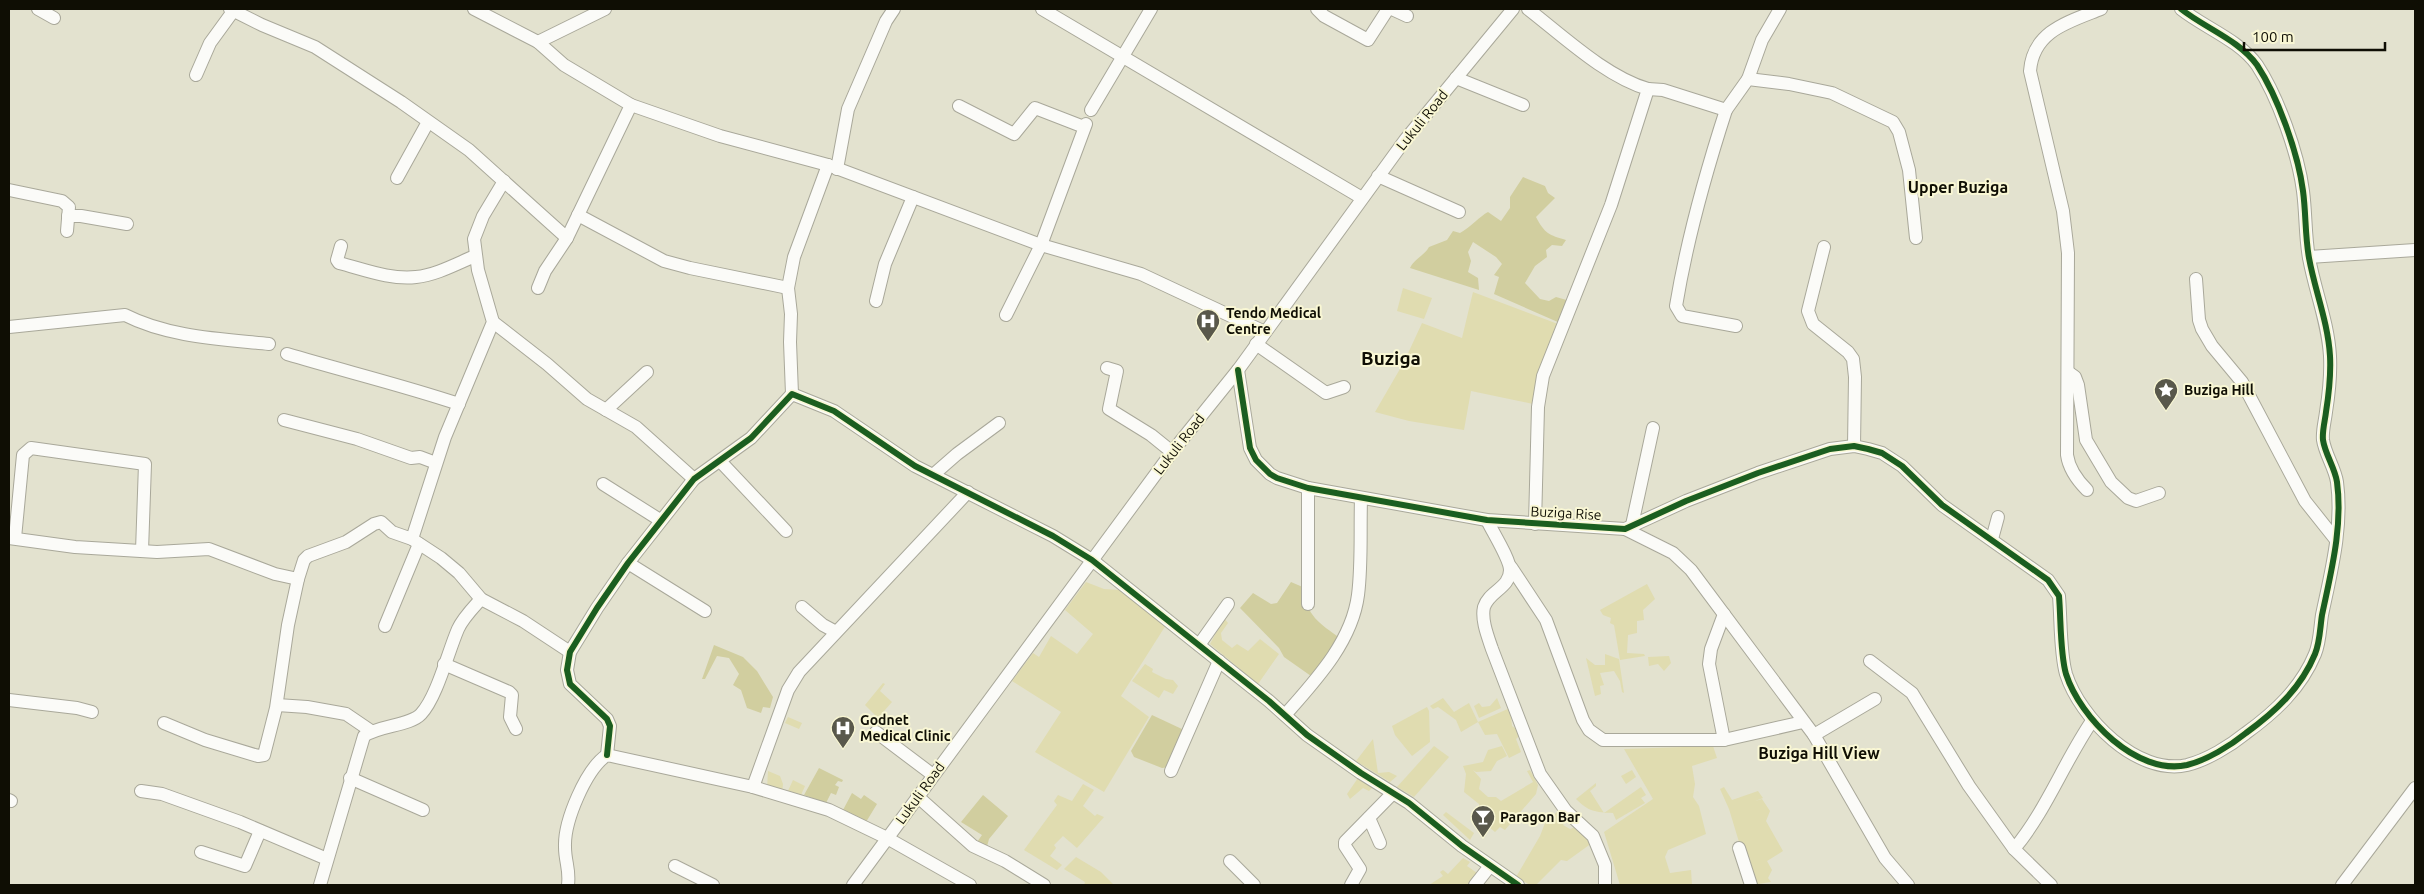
<svg xmlns="http://www.w3.org/2000/svg" width="2424" height="894" font-family="Ubuntu,sans-serif">
<rect width="100%" height="100%" fill="#e3e2cf"/>
<!-- green -->
<g fill="#e0dcb0">
<path d="M1403 288 1432 298 1424 319 1397 311Z"/>
<path d="M1473 292 1558 324 1533 404 1471 391 1464 430 1409 421 1375 412 1404 362 1422 323 1462 338Z"/>
<path d="M1086 582 1104 589 1120 590 1166 625 1121 696 1149 717 1104 792 1035 752 1061 712 1012 681 1033 653 1039 657 1051 636 1077 654 1093 634 1065 610Z"/>
<path d="M1647 584 1655 599 1643 610 1644 620 1637 621V633L1628 635 1627 653 1644 654 1645 656 1620 660 1614 625 1610 623 1611 618 1603 615 1600 610Z"/>
<path d="M1224 618 1228 623 1221 633 1222 640 1232 648 1237 644 1248 651 1260 639 1279 654 1258 684 1210 644Z"/>
<path d="M1605 654 1619 659 1624 693 1622 692 1620 681 1614 671 1600 673 1604 685 1600 686 1601 694 1595 696 1586 658 1595 665H1605Z"/>
<path d="M1669 656 1671 663 1664 671 1658 664 1649 666 1648 657Z"/>
<path d="M1145 664 1153 669 1152 672 1166 679 1173 680 1178 686 1173 694 1164 690 1159 698 1132 681Z"/>
<path d="M883 683 885 684 880 691 892 702 878 718 865 705Z"/>
<path d="M1443 698 1454 712 1469 703 1478 722 1510 708 1512 726 1522 733 1516 739 1521 752 1509 758 1497 734 1485 735 1478 722 1461 732 1456 720 1438 707 1433 709 1430 706Z"/>
<path d="M1497 698 1501 708 1479 718 1474 706 1479 703 1482 707 1490 706Z"/>
<path d="M1427 707 1429 711 1430 742 1412 756 1395 735 1392 726Z"/>
<path d="M788 717 802 723 799 729 785 723Z"/>
<path d="M1373 739 1378 773 1389 772 1397 776 1390 782 1356 761Z"/>
<path d="M1434 746 1449 757 1414 797 1397 787Z"/>
<path d="M1502 746 1507 756 1497 761 1491 771 1476 772 1473 770 1481 779 1479 789 1488 797H1496L1501 801 1533 782 1527 771 1530 770 1538 785 1536 794 1505 830 1500 827 1495 832 1484 823 1487 815 1480 810 1479 804 1464 792 1466 774 1463 766 1483 762 1488 750Z"/>
<path d="M1713 746 1717 758 1692 766 1695 784 1693 797 1699 806 1706 834 1668 850 1665 857 1670 873 1691 870 1692 885H1620L1604 832 1653 799 1624 749Z"/>
<path d="M1632 770 1636 777 1626 784 1621 776Z"/>
<path d="M768 771 780 776 783 784 782 793 767 788Z"/>
<path d="M1358 778 1373 787 1369 791 1363 788 1350 799 1347 794Z"/>
<path d="M793 780 805 786 801 795 797 793 796 796 787 793Z"/>
<path d="M1596 783V786L1590 791 1604 813 1641 787 1646 795 1641 798 1645 803 1616 820 1613 813C1595 812 1589 812 1576 799Z"/>
<path d="M1083 784 1094 790 1083 806 1095 816 1097 814 1104 817 1077 848 1063 836 1054 845 1056 848 1050 856 1062 865 1057 870 1024 850 1057 805 1054 801 1058 795 1072 801Z"/>
<path d="M1724 787 1732 800 1758 791 1763 798 1755 801 1762 799 1770 811 1766 821 1783 851 1767 861 1772 870 1768 878 1771 882 1752 885 1729 809 1720 789Z"/>
<path d="M1446 812 1474 833 1470 840 1443 815Z"/>
<path d="M1557 812 1566 819 1563 825 1570 829 1578 826 1592 843 1567 861 1561 860 1536 885H1530L1516 877 1540 836 1545 823Z"/>
<path d="M1076 857 1101 872 1114 885H1084L1085 882 1064 869Z"/>
<path d="M1463 858 1470 862 1467 866 1477 873 1474 882 1470 885H1429L1443 876 1440 872 1443 870 1448 874Z"/>
</g>
<!-- forest -->
<g fill="#d1ce9f">
<path d="M1523 177 1545 186 1548 193 1555 198 1536 217C1545 234 1549 235 1566 240L1562 246 1552 245 1546 250 1547 257 1535 266 1525 283 1540 299 1549 301 1556 297 1570 301 1560 323 1494 294 1499 277 1494 275 1502 264 1496 257 1473 242 1468 252 1471 261 1468 272 1478 278 1479 290 1410 268C1415 258 1424 256 1429 247L1447 240 1453 231 1460 233C1471 227 1480 216 1488 212L1501 221 1510 208V197Z"/>
<path d="M1291 582 1305 588C1304 614 1320 624 1340 638L1311 676 1284 657 1279 648 1240 608 1253 593 1271 604 1277 603Z"/>
<path d="M714 645 743 657 757 671 773 697 770 708 763 707 761 713 747 708 741 690 733 685 739 674 729 658 717 656 705 679H702Z"/>
<path d="M1152 715 1184 730 1169 767 1162 768 1134 757 1131 751Z"/>
<path d="M819 768 843 780 842 782 838 781 835 785 839 787 836 795 831 793 826 803 804 795Z"/>
<path d="M852 793 861 799 864 795 877 804 866 822 843 810Z"/>
<path d="M983 795 1008 816 989 839 986 850 975 845 982 835 961 822Z"/>
</g>
<g fill="none" stroke-linecap="round" stroke-linejoin="round">
<!-- minor casing -->
<g stroke="#a9a89a" stroke-width="14">
<g id="minor">
<path d="M38 9 54 18"/>
<path d="M230 9 262 25 315 47 401 102 469 150 567 238"/>
<path d="M474 9 538 42 564 65 631 105 720 136 828 165 1041 245 1141 274 1265 332"/>
<path d="M1042 9 1362 198"/>
<path d="M1317 9 1324 16 1368 40 1388 9"/>
<path d="M1392 9 1407 16"/>
<path d="M1528 9C1563 36 1606 77 1648 89L1611 205 1543 376 1538 407 1535 524"/>
<path d="M538 42 605 9"/>
<path d="M196 75 210 43 234 10"/>
<path d="M1456 78 1523 105"/>
<path d="M1748 79 1762 40 1780 9"/>
<path d="M1648 89 1663 90 1726 110 1748 79 1789 84 1832 93 1893 122 1899 132 1909 170 1916 238"/>
<path d="M959 106 1014 134 1035 108 1084 127"/>
<path d="M1091 110 1151 9"/>
<path d="M1726 110C1705 175 1687 239 1676 306L1682 316 1736 326"/>
<path d="M837 169 848 109 886 21 894 9"/>
<path d="M1378 176 1459 212"/>
<path d="M397 178 428 122"/>
<path d="M9 190 62 201 69 207 67 231"/>
<path d="M578 215 664 261 690 268 788 288"/>
<path d="M68 216H81L127 224"/>
<path d="M341 246 337 260 339 263C363 269 390 280 416 277 436 275 456 264 475 256"/>
<path d="M1824 247 1808 311 1813 324 1848 352 1853 359 1855 377 1854 446"/>
<path d="M2309 257 2415 250"/>
<path d="M2196 279 2199 320 2202 329 2212 346 2242 382 2305 501 2336 540"/>
<path d="M538 288 545 271 567 238 631 105"/>
<path d="M876 301 885 264 913 197"/>
<path d="M1006 315 1041 245 1086 124"/>
<path d="M493 322 547 364 587 399 636 427 694 479"/>
<path d="M9 327 125 315C168 337 221 339 269 344"/>
<path d="M1256 344 1326 393 1344 387"/>
<path d="M287 354C344 371 402 385 459 404"/>
<path d="M1107 368 1117 371 1109 409 1151 435 1172 452"/>
<path d="M1238 370 1250 448 1256 460 1270 474 1277 478 1308 488 1487 520 1625 529 1686 501 1758 473 1830 449 1854 446 1868 449 1882 453 1902 466 1942 505 2048 580 2059 596C2061 620 2060 653 2066 674 2080 718 2137 776 2187 765 2207 760 2230 746 2246 733 2275 712 2301 688 2315 654 2320 642 2320 628 2322 615 2331 572 2343 527 2337 482 2335 468 2325 454 2323 440 2322 431 2325 421 2326 412 2329 393 2331 375 2330 356 2328 322 2315 291 2309 258 2305 236 2306 213 2303 191 2298 153 2278 97 2257 65 2239 40 2205 28 2181 9"/>
<path d="M2068 372 2075 377 2078 385 2086 440 2111 482 2128 498 2136 501 2159 493"/>
<path d="M792 394 790 342 791 314 788 288 794 257 828 165"/>
<path d="M606 410 647 372"/>
<path d="M284 420 357 439 411 458 420 457 436 463"/>
<path d="M720 461 786 531"/>
<path d="M933 475 957 454 999 423"/>
<path d="M603 484 660 520"/>
<path d="M1308 488V604"/>
<path d="M2087 490C2077 480 2069 469 2067 455L2068 253 2063 211 2030 71C2033 31 2068 22 2101 9"/>
<path d="M1487 520C1492 531 1510 559 1510 570 1510 588 1489 591 1484 607 1481 620 1488 637 1492 649L1540 774 1566 811 1593 836 1605 865V885"/>
<path d="M1632 525 1653 428"/>
<path d="M1625 529 1673 553 1691 570 1814 735 1885 858 1908 885"/>
<path d="M9 538 75 547 157 552 209 549 275 574 298 579 304 560 308 556 346 542 374 524 381 522 392 532 412 539 441 558 459 573 481 599 523 621 570 652"/>
<path d="M15 538 23 455 31 448 145 464 142 551"/>
<path d="M412 539 445 437 493 322 478 270 474 239 483 216 504 181"/>
<path d="M1992 539 1998 517"/>
<path d="M628 563 705 611"/>
<path d="M1511 567 1546 620 1583 720 1589 730 1603 740H1724L1803 722"/>
<path d="M802 607 823 625 836 632"/>
<path d="M385 626 419 544"/>
<path d="M1199 645 1228 604"/>
<path d="M1870 661 1912 693 1969 786 2014 849 2051 885"/>
<path d="M444 664 509 692 512 695 510 717 516 729"/>
<path d="M9 700 77 708 92 712"/>
<path d="M277 705 307 707 346 714 371 731"/>
<path d="M1285 715C1315 681 1352 642 1358 595 1362 564 1360 531 1361 499"/>
<path d="M164 723 205 740 258 756 264 755 276 708 288 625 298 579"/>
<path d="M876 732 933 775"/>
<path d="M1814 735 1875 699"/>
<path d="M1724 740 1709 664 1711 649 1724 614"/>
<path d="M607 755 610 726 607 719 570 684 567 670 570 652 597 608 628 563 694 479 751 438 792 394 834 411 915 466 1053 536 1092 560 1269 701 1307 735 1361 773 1409 803 1462 846 1518 885"/>
<path d="M1171 771 1219 661"/>
<path d="M350 778 423 810"/>
<path d="M753 787 788 690 799 672 968 492"/>
<path d="M141 791 162 794 240 822 327 859"/>
<path d="M917 796 973 846 1005 861 1044 885"/>
<path d="M9 800 11 801"/>
<path d="M1369 818 1380 843"/>
<path d="M1739 848 1751 885"/>
<path d="M2014 849C2046 811 2064 762 2092 721"/>
<path d="M201 852 245 866 260 831"/>
<path d="M1230 861 1254 885"/>
<path d="M675 866 713 885"/>
<path d="M320 885 364 736C379 725 410 726 421 714 437 697 448 652 458 629 463 618 473 608 481 599"/>
<path d="M568 885C570 869 565 862 565 847 564 821 586 769 607 755L753 787 829 810 887 838 970 885"/>
<path d="M853 885 1172 452 1238 370 1405 140 1513 9"/>
<path d="M1351 885 1360 869 1345 846V842L1393 793"/>
<path d="M1475 885 1490 866"/>
<path d="M2342 885 2415 788"/>
</g>
</g>
<!-- minor -->
<use href="#minor" stroke="#fbfbf8" stroke-width="12"/>
<!-- cycleway casing -->
<g stroke="#f9f7d4" stroke-width="9">
<g id="cycleway">
<path d="M1238 370 1250 448 1256 460 1270 474 1277 478 1308 488 1487 520 1625 529 1686 501 1758 473 1830 449 1854 446 1868 449 1882 453 1902 466 1942 505 2048 580 2059 596C2061 620 2060 653 2066 674 2080 718 2137 776 2187 765 2207 760 2230 746 2246 733 2275 712 2301 688 2315 654 2320 642 2320 628 2322 615 2331 572 2343 527 2337 482 2335 468 2325 454 2323 440 2322 431 2325 421 2326 412 2329 393 2331 375 2330 356 2328 322 2315 291 2309 258 2305 236 2306 213 2303 191 2298 153 2278 97 2257 65 2239 40 2205 28 2181 9"/>
<path d="M607 755 610 726 607 719 570 684 567 670 570 652 597 608 628 563 694 479 751 438 792 394 834 411 915 466 1053 536 1092 560 1269 701 1307 735 1361 773 1409 803 1462 846 1518 885"/>
</g>
</g>
<!-- cycleway -->
<use href="#cycleway" stroke="#1b5e20" stroke-width="6"/>
</g>
<!-- icons -->
<defs>
<g id="hospital-pin" transform="scale(1.25)"><path d="M0 17L-7.5 6A9.5 9.5 0 1 1 7.5 6Z" fill="#59584b" stroke="#f9f7d4"/><path d="M-5-5h3v3.5h4V-5h3V5h-3V1.5h-4V5h-3Z" fill="#fff"/></g>
<g id="sight-pin" transform="scale(1.25)"><path d="M0 17L-7.5 6A9.5 9.5 0 1 1 7.5 6Z" fill="#59584b" stroke="#f9f7d4"/><path d="M0-6L1.8-2.2L6-1.7L2.9 1.2L3.7 5.4L0 3.3L-3.7 5.4L-2.9 1.2L-6-1.7L-1.8-2.2Z" fill="#fff"/></g>
<g id="bar-pin" transform="scale(1.25)"><path d="M0 17L-7.5 6A9.5 9.5 0 1 1 7.5 6Z" fill="#59584b" stroke="#f9f7d4"/><path d="M-6-5H6L.8 .8V4.5H3.5V6h-7V4.5H-.8V.8Z" fill="#fff"/></g>
</defs>
<g fill-rule="evenodd">
<use href="#hospital-pin" x="1208" y="321"/>
<use href="#sight-pin" x="2166" y="390"/>
<use href="#hospital-pin" x="843" y="728"/>
<use href="#bar-pin" x="1483" y="817"/>
</g>
<g text-anchor="middle" stroke-width="4" stroke-linejoin="round" paint-order="stroke">
<!-- street labels -->
<g font-size="14" fill="#0f0e04" stroke="#f9f7d4">
<text transform="translate(1422 120) rotate(-51)" y="5">Lukuli Road</text>
<text transform="translate(1179 444) rotate(-52)" y="5">Lukuli Road</text>
<text transform="translate(1566 513) rotate(3)" y="5">Buziga Rise</text>
<text transform="translate(920 793) rotate(-54)" y="5">Lukuli Road</text>
</g>
<!-- poi labels -->
<g font-size="14" font-weight="bold" fill="#0f0e04" stroke="#f9f7d4" text-anchor="start">
<text x="1226" y="318">Tendo Medical<tspan x="1226" dy="16">Centre</tspan></text>
<text x="2184" y="395">Buziga Hill</text>
<text x="860" y="725">Godnet<tspan x="860" dy="16">Medical Clinic</tspan></text>
<text x="1500" y="822">Paragon Bar</text>
</g>
<!-- quarter labels -->
<g font-size="16" font-weight="bold" fill="#0f0e04" stroke="#f9f7d4">
<text x="1958" y="193">Upper Buziga</text>
<text x="1819" y="759">Buziga Hill View</text>
</g>
<!-- district labels -->
<g font-size="19" font-weight="bold" fill="#0f0e04" stroke="#f9f7d4">
<text x="1391" y="365">Buziga</text>
</g>
</g>
<!-- border -->
<rect width="2424" height="894" fill="none" stroke="#0f0e04" stroke-width="20"/>
<!-- scale -->
<path d="M2244 42v8h141v-8" fill="none" stroke="#0f0e04" stroke-width="2.5"/>
<text x="2252" y="42" font-size="15" fill="#0f0e04" stroke="#f9f7d4" stroke-width="4" paint-order="stroke">100 m</text>
</svg>
